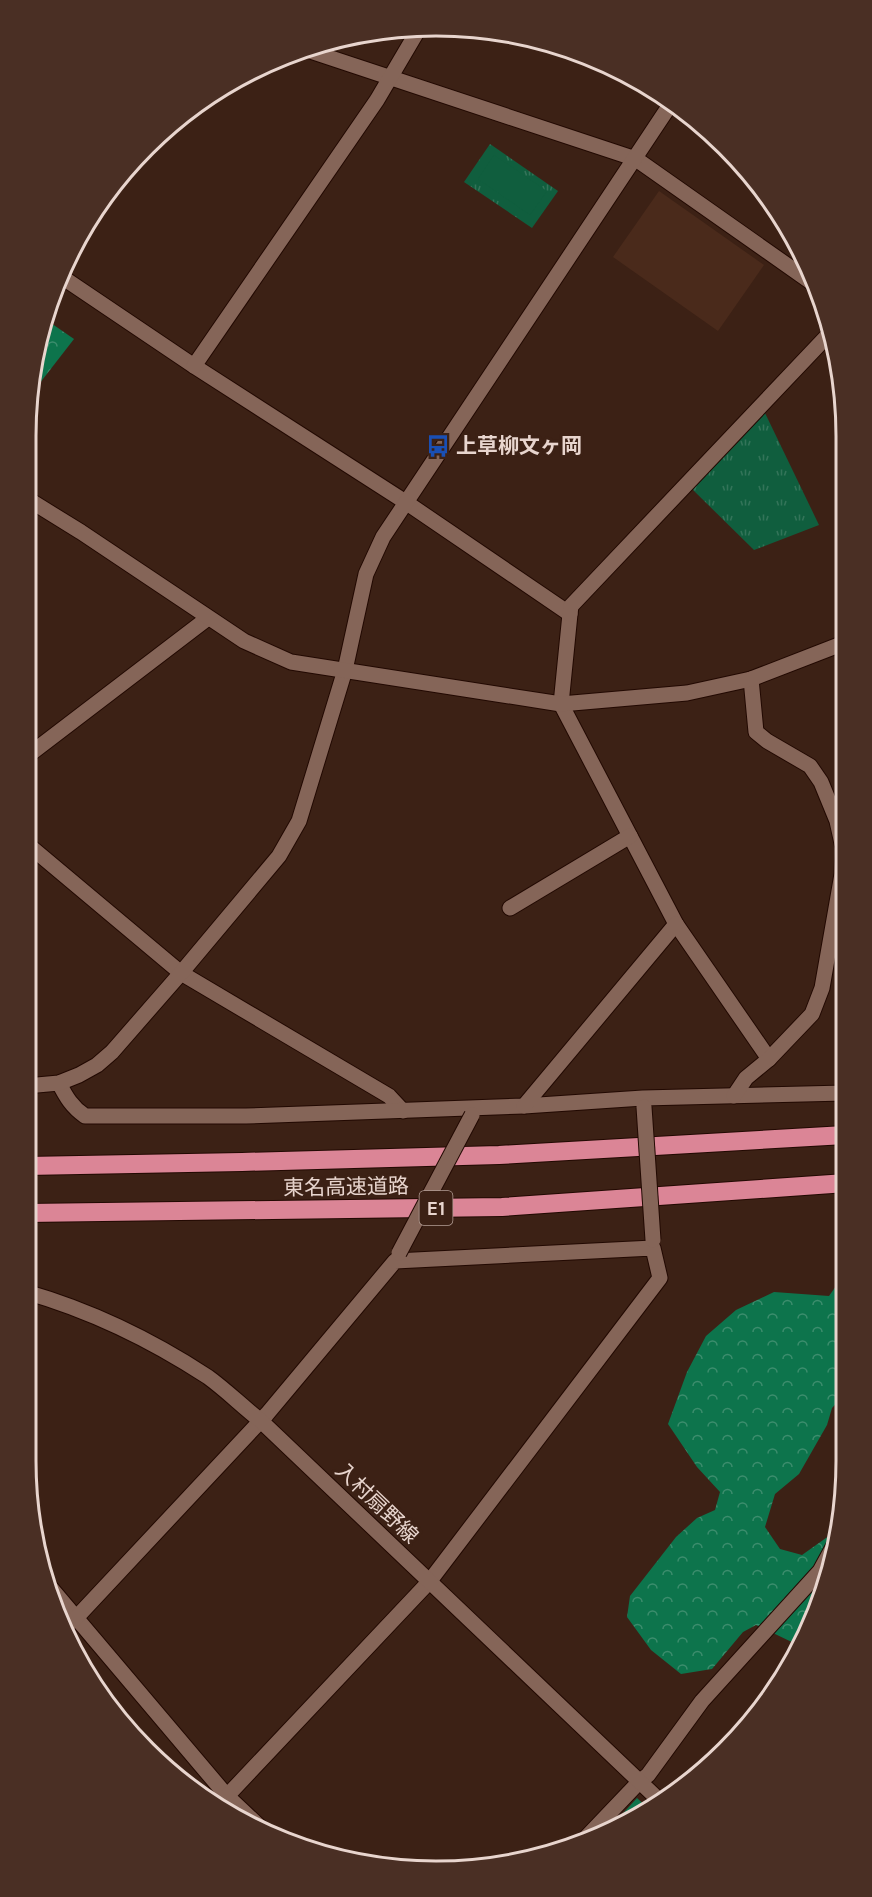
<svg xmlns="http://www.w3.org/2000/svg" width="872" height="1897" font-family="Karla,'Noto Sans JP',sans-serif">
<defs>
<pattern id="grass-tufts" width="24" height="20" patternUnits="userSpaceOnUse" patternTransform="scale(1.5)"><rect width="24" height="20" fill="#105e3e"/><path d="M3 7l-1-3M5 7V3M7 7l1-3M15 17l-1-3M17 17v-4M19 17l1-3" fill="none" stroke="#337459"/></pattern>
<pattern id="forest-crowns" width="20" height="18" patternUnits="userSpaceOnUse" patternTransform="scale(1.5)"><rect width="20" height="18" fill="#0d744c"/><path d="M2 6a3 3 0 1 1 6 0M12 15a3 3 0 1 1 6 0" fill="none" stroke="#3c8d6d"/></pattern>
</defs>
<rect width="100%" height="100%" fill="#3c2115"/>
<!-- built -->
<path fill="#4a2a1b" d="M659 191 764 265 718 331 613 257Z"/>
<!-- grass -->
<g fill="url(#grass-tufts)">
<path d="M490 144 558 191 532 228 464 182Z"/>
<path d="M765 413 819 525 754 550 692 489Z"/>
</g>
<!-- forest -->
<g fill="url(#forest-crowns)">
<path d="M45 319 74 339 29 397 33 356Z"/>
<path d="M846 1272V1393L832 1408 827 1425 799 1474 775 1494 765 1527 780 1549 802 1555 840 1528 839 1541 815 1618 798 1645 756 1625 743 1632 712 1669 681 1674 651 1650 627 1617 630 1596 676 1537 697 1518 715 1510 720 1492 697 1467 668 1424 687 1372 706 1336 736 1310 774 1292 829 1296Z"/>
<path d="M637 1798 650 1810 641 1817 605 1833Z"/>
</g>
<!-- pitch -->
<path fill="#105e3e" d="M494 155 547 191 530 215 478 179Z"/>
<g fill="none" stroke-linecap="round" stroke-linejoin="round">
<!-- minor casing -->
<g stroke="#220902" stroke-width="17">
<g id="minor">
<path d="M304 49 636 159 818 287"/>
<path d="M59 275 194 366 407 503 570 614 561 704 676 924 769 1059"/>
<path d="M194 366 377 100 420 27"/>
<path d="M570 614 571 606 830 333"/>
<path d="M26 757 208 618"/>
<path d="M26 843 181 973 389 1096 403 1111"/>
<path d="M510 908 630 836"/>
<path d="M59 1083C66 1097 72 1107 85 1116H246L524 1106 643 1098 845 1093"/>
<path d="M26 1086 59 1083 79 1075 97 1065 112 1052 181 973 279 856 299 821 345 670 366 574 383 537 672 102"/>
<path d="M734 1096 746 1078 769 1059 812 1014 822 988 842 874 843 848 837 821 821 782 810 766 767 741 756 732 751 679"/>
<path d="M524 1106 676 924"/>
<path d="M45 1581 227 1796 260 1827"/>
<path d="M63 1628 76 1618 267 1414 395 1261 653 1248 660 1278 429 1582 227 1796 215 1804"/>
<path d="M579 1845 640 1781 648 1775 702 1701 820 1571 839 1536"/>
</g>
</g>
<!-- tertiary casing -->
<g stroke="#220902" stroke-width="17">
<g id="tertiary">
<path d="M26 498 81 532 244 641 291 662 561 704 687 693 751 679 844 643"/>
<path d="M26 1292C92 1311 150 1339 208 1377 226 1390 243 1407 261 1421L660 1801"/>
</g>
</g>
<!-- motorway casing -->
<g stroke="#220902" stroke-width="20">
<g id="motorway">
<path d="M26 1166 242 1162 499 1155 845 1135"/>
<path d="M26 1213 502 1207 846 1183"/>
</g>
</g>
<!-- minor -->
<use href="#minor" stroke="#856558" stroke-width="15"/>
<!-- tertiary -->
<use href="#tertiary" stroke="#856558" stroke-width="15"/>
<!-- motorway -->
<use href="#motorway" stroke="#db8596" stroke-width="18"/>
<!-- minor-bridge casing -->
<g stroke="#220902" stroke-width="17" stroke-linecap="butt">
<g id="minor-bridge">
<path d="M644 1107 653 1240"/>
<path d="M399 1253 472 1115"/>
</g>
</g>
<!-- minor-bridge -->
<use href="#minor-bridge" stroke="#856558" stroke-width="15"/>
</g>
<!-- icons -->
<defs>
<g id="bus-bare" transform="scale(1.8)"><path d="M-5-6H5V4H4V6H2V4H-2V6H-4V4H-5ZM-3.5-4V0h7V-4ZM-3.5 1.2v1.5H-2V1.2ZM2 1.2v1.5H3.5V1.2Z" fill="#1a4fb4" stroke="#3c2115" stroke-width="2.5" paint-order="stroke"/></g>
</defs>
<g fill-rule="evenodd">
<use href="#bus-bare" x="438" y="446"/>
</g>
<g text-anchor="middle" stroke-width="6" stroke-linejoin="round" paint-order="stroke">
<!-- shield labels -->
<rect fill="#3c2115" stroke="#b49f96" stroke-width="1.5" x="419.5" y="1191" width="33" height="34" rx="4.5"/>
<g font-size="20" font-weight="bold" fill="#e8d5ce">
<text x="436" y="1215">E1</text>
</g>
<!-- poi labels -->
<g font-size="21" font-weight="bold" fill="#e8d5ce" stroke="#3c2115" text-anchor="start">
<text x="456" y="453">上草柳文ヶ岡</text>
</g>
<!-- street labels -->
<g font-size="21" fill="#e8d5ce" stroke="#3c2115">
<text transform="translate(346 1187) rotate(-1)" y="7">東名高速道路</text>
<text transform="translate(377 1503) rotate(44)" y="7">入村扇野線</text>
</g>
</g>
<!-- crop -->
<path d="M0 0H872V1897H0ZM436 36H436A400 400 0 0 1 836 436V1461A400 400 0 0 1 436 1861H436A400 400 0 0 1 36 1461V436A400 400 0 0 1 436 36Z" fill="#4a2f24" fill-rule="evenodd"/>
<path fill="none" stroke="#e8d5ce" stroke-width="3" d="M436 36H436A400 400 0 0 1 836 436V1461A400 400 0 0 1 436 1861H436A400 400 0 0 1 36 1461V436A400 400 0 0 1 436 36Z"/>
</svg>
